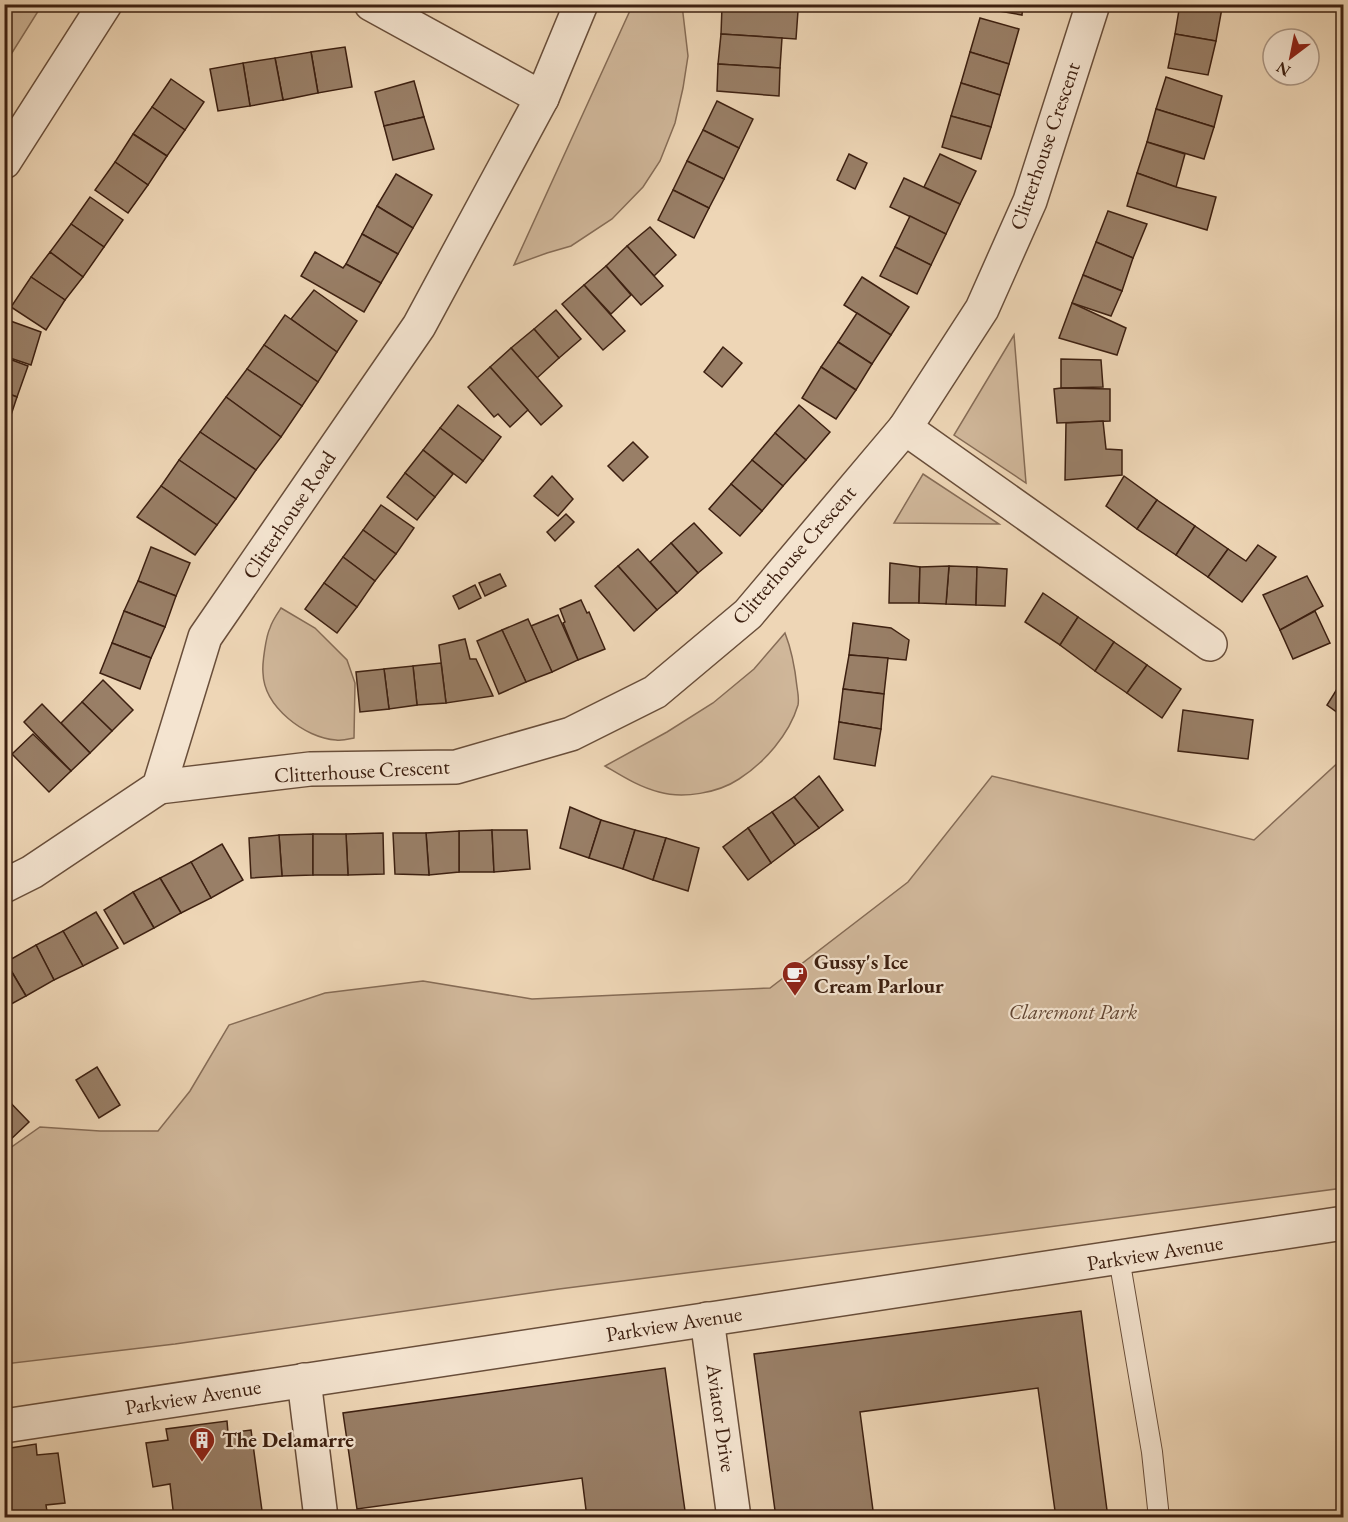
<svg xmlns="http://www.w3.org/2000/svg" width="1348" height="1522" font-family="'EB Garamond',serif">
<rect width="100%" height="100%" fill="#eed6b6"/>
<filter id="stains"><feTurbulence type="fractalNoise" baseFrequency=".00333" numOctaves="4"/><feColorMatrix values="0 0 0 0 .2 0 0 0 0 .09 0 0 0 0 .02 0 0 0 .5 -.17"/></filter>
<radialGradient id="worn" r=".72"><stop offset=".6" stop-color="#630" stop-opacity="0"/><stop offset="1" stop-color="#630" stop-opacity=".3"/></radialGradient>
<!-- green -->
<g fill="#d0b79a" stroke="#866c56" stroke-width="1.5">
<path d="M5 4 42 5 5 64 4 5Z"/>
<path d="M633 4 682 5 688 56 683 88 675 123 660 161 643 187 612 219 571 246 547 253 514 265Z"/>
<path d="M1014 335 1026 483 954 435Z"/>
<path d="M923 474 999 524 894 523Z"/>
<path d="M281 608 315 628 347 660 355 683 354 738C349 739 342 741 336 740 305 738 264 707 263 673 262 664 266 636 270 628 272 621 277 614 281 608Z"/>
<path d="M785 633C792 651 795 668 797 687 798 693 799 700 798 705 789 735 764 763 739 779 718 793 683 799 659 792 639 787 622 776 605 766L667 732 713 703 754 669Z"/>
<path d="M1343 758V1188L988 1235 559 1289 175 1344 5 1364V1149L10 1148 40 1127 100 1131H158L190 1091 229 1025 325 993 423 981 532 999 770 988 908 882 992 776 1254 840Z"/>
</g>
<!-- building -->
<g fill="#997f67" stroke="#3d2011" stroke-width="1.5">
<path d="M722 4H781L780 10 722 7Z"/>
<path d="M982 4H1023L1022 15 981 8Z"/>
<path d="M1180 4H1201L1222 8 1216 41 1175 34Z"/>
<path d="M722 7 798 11 796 39 721 34Z"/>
<path d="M980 18 1019 29 1009 64 970 52Z"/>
<path d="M721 34 782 38 780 68 718 64Z"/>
<path d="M1175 34 1216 41 1208 75 1168 68Z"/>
<path d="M345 47 352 87 318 93 311 52Z"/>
<path d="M311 52 318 93 283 100 275 58Z"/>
<path d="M970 52 1009 64 1000 95 961 83Z"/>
<path d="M275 58 283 100 250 106 243 63Z"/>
<path d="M243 63 250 106 218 111 210 69Z"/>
<path d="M718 64 780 68 779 96 717 91Z"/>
<path d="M1166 77 1222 96 1214 127 1156 109Z"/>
<path d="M171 79 204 102 185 130 152 107Z"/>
<path d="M414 81 424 117 384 126 375 92Z"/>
<path d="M961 83 1000 95 991 127 951 116Z"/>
<path d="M717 101 753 119 739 148 703 130Z"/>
<path d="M152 107 185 130 167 156 133 134Z"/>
<path d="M1156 109 1214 127 1204 159 1147 142Z"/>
<path d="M951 116 991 127 981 159 942 147Z"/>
<path d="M424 117 434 149 393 160 384 126Z"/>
<path d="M703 130 739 148 724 179 687 161Z"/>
<path d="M133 134 167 156 148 185 115 162Z"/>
<path d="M1147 142 1185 154 1176 187 1137 173Z"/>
<path d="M849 154 867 163 855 189 837 180Z"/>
<path d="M940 154 976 171 960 204 924 187Z"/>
<path d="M687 161 724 179 709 208 673 190Z"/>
<path d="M115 162 148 185 128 213 95 190Z"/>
<path d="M1137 173 1176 187 1216 197 1207 230 1127 206Z"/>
<path d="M396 174 432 195 413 228 377 206Z"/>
<path d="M904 178 960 204 946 234 890 207Z"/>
<path d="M673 190 709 208 694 238 658 220Z"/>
<path d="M90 197 123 220 104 247 71 224Z"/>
<path d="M377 206 413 228 398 254 362 234Z"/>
<path d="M1108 211 1147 224 1133 258 1096 242Z"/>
<path d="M910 216 946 234 931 265 895 247Z"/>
<path d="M71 224 104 247 83 277 50 252Z"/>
<path d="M650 227 676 255 654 276 627 246Z"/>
<path d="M362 234 398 254 381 283 346 264Z"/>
<path d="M1096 242 1133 258 1122 291 1083 275Z"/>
<path d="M627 246 663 286 641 305 606 266Z"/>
<path d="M895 247 931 265 917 294 880 276Z"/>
<path d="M50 252 83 277 65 300 31 277Z"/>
<path d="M315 252 343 268 346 264 381 283 364 312 301 276Z"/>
<path d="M606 266 631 295 611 314 584 285Z"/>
<path d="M1083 275 1122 291 1111 316 1072 303Z"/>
<path d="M31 277 65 300 46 330 11 307Z"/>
<path d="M862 277 909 307 891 335 844 305Z"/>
<path d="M584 285 625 331 603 350 562 304Z"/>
<path d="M314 290 357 321 337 352 291 319Z"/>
<path d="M1072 303 1126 328 1117 355 1059 338Z"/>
<path d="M556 310 581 339 559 358 534 329Z"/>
<path d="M857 313 891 335 872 364 838 342Z"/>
<path d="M285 315 337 352 318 382 264 345Z"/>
<path d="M5 319 41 332 31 365 4 356Z"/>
<path d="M534 329 559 358 537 378 511 348Z"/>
<path d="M838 342 872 364 856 390 821 367Z"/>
<path d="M264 345 318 382 302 406 247 369Z"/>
<path d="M723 347 742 363 722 387 704 372Z"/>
<path d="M511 348 562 406 541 425 490 367Z"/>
<path d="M4 357 28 366 17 397 4 392Z"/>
<path d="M1061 359 1101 360 1103 387 1061 388Z"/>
<path d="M490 367 528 410 510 427 498 414 494 417 468 387Z"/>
<path d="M821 367 856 390 836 419 802 398Z"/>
<path d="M247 369 302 406 281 437 226 397Z"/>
<path d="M1061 388 1110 389V421L1057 423 1054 389Z"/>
<path d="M4 392 17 397 7 427 4 426Z"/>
<path d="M226 397 281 437 256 470 200 432Z"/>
<path d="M458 405 501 437 483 461 440 428Z"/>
<path d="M799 405 830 432 806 460 775 433Z"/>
<path d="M1103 421 1106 449 1122 450V475L1065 480 1066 423Z"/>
<path d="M440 428 483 461 466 483 423 450Z"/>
<path d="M200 432 256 470 236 499 179 460Z"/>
<path d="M775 433 806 460 783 486 752 460Z"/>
<path d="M633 442 648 457 623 481 608 466Z"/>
<path d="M423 450 453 474 435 497 405 473Z"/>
<path d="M179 460 236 499 217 525 161 486Z"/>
<path d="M752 460 783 486 762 511 731 484Z"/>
<path d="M405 473 435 497 417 520 387 497Z"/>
<path d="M552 476 573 499 558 516 534 496Z"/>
<path d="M1124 476 1157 500 1137 529 1106 506Z"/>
<path d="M731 484 762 511 740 536 709 509Z"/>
<path d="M161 486 217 525 195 555 137 517Z"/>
<path d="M1157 500 1195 526 1176 555 1137 529Z"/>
<path d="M381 505 414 528 396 554 363 530Z"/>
<path d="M566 514 574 522 555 541 547 532Z"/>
<path d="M694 523 722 553 698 573 671 543Z"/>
<path d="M1195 526 1228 549 1208 577 1176 555Z"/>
<path d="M363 530 396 554 375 581 343 557Z"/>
<path d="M671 543 698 573 677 593 650 562Z"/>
<path d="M1258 545 1276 557 1242 602 1208 577 1228 549 1246 561Z"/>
<path d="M151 547 190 563 176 596 138 581Z"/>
<path d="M638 549 677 593 657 610 618 566Z"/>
<path d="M343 557 375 581 357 607 324 583Z"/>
<path d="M890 563 920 567 919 603H889Z"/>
<path d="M618 566 657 610 634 631 595 586Z"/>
<path d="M949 566 977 567 976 605 946 604Z"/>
<path d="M949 566 946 604 919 603 920 567Z"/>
<path d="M977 567 1007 569 1005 606 976 605Z"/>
<path d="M500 574 506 586 485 596 479 583Z"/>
<path d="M1307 576 1323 606 1280 630 1263 595Z"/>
<path d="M138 581 176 596 165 627 124 611Z"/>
<path d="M324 583 357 607 337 633 305 609Z"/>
<path d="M475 585 481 598 459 609 453 596Z"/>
<path d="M1043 593 1078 617 1060 645 1025 622Z"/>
<path d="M581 600 587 613 589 612 605 649 578 660 563 623 565 622 560 609Z"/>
<path d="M124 611 165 627 151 658 112 643Z"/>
<path d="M1315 611 1330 643 1293 659 1280 630Z"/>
<path d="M558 615 578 660 552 672 531 626Z"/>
<path d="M1078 617 1114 642 1095 671 1060 645Z"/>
<path d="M528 619 552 672 526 682 502 630Z"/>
<path d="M853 623 891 628 909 640 906 660 849 655Z"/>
<path d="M502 630 526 682 499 694 477 641Z"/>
<path d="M465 639 470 659H476L493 696 446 703 439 645Z"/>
<path d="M1114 642 1147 665 1127 693 1095 671Z"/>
<path d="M112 643 151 658 140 689 100 673Z"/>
<path d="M849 655 888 658 884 694 843 689Z"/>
<path d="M441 663 446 703 417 705 413 666Z"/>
<path d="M1147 665 1181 689 1162 718 1127 693Z"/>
<path d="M413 666 417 705 389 709 384 669Z"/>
<path d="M384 669 389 709 360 712 356 672Z"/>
<path d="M103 680 133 710 112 731 82 702Z"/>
<path d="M843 689 884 694 881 729 839 722Z"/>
<path d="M1337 689 1344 693V705L1338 713 1327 705Z"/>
<path d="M82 702 112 731 90 753 61 723Z"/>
<path d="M42 704 90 753 71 771 24 722Z"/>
<path d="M1183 710 1253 720 1248 759 1178 751Z"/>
<path d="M839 722 881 729 875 766 834 759Z"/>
<path d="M33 734 71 771 49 792 12 754Z"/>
<path d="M819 776 843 810 819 828 794 797Z"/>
<path d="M794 797 819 828 795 845 772 812Z"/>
<path d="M570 807 601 820 589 858 560 848Z"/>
<path d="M772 812 795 845 771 863 748 828Z"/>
<path d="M601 820 635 830 623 869 589 858Z"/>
<path d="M748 828 771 863 748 880 723 847Z"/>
<path d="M492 830 494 872H459V831Z"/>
<path d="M492 830H527L530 869 494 872Z"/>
<path d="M635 830 666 838 653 880 623 869Z"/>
<path d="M459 831V872L429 875 426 833Z"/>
<path d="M383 833 384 874 348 875 346 834Z"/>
<path d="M393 833H426L429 875 395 874Z"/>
<path d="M313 834V875L282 876 279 835Z"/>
<path d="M313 834H346L348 875H313Z"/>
<path d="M279 835 282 876 251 878 249 838Z"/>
<path d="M666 838 699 848 688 891 653 880Z"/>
<path d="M222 844 243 880 211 898 191 862Z"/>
<path d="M191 862 211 898 181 913 160 878Z"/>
<path d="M160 878 181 913 154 928 133 892Z"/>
<path d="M133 892 154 928 124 944 104 910Z"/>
<path d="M96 912 118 948 83 966 63 931Z"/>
<path d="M63 931 83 966 54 980 36 945Z"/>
<path d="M36 945 54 980 26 996 6 962Z"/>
<path d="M6 962 26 996 4 1008V963Z"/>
<path d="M97 1067 120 1105 99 1118 76 1080Z"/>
<path d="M4 1096 29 1122 8 1142 4 1138Z"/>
<path d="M1081 1311 1108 1518H1056L1038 1388 860 1412 874 1518H776L754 1354Z"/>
<path d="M665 1368 686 1518H587L582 1478 357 1509 343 1413Z"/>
<path d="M227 1421 228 1433 251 1430 263 1518H174L170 1484 153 1487 146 1443 168 1440 166 1429Z"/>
<path d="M36 1444 37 1455 58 1453 65 1503 46 1505 48 1518H4V1449Z"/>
</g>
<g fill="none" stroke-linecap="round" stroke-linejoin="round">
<!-- service casing -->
<g stroke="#694e3a" stroke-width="22">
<path id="service" d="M1119 1258 1152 1452 1159 1518"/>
</g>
<!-- minor casing -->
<g stroke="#694e3a" stroke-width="36">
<g id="minor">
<path d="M371 4 542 98"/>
<path d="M905 428 1210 644"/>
<path d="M159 787 310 769 456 767 571 734 655 692 748 614 905 428 982 309 1030 201 1093 4"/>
<path d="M4 886 32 872 159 787 205 637 419 326 542 98 581 4"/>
<path d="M707 1319 734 1518"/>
<path d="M304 1380 321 1518"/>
<path d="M4 1426 1344 1223"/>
</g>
</g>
<!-- tertiary casing -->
<g stroke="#694e3a" stroke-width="36">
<path id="tertiary" d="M4 162 105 4"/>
</g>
<!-- service -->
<use href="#service" stroke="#f4e4d0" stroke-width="20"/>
<!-- minor -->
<use href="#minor" stroke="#f4e4d0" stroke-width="33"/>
<!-- tertiary -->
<use href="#tertiary" stroke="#f4e4d0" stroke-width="33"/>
</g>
<!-- icons -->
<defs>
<g id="cafe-pin" transform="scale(1.35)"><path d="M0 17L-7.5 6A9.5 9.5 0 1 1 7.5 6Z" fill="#8f2418" stroke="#f4e4d0"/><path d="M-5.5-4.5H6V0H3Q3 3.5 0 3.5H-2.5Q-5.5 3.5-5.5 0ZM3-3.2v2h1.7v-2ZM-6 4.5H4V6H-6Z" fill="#fff"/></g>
<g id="building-pin" transform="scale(1.35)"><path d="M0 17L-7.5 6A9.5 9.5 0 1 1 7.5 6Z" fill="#8f2418" stroke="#f4e4d0"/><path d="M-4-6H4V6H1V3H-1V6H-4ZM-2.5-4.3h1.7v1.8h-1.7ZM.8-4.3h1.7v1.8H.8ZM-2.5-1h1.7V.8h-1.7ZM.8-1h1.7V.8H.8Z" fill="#fff"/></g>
</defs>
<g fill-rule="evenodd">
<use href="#cafe-pin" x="795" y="974"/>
<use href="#building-pin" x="202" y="1440"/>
</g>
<g text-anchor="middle" stroke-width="4.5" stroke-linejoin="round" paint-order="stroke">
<!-- street labels -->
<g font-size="21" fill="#3d2011" stroke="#f4e4d0">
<text transform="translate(1045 146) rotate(-71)" y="7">Clitterhouse Crescent</text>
<text transform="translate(289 515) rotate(-56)" y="7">Clitterhouse Road</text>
<text transform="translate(794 555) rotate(-49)" y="7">Clitterhouse Crescent</text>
<text transform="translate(362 771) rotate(-3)" y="7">Clitterhouse Crescent</text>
<text transform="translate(1155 1253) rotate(-9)" y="7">Parkview Avenue</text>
<text transform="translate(674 1324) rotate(-9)" y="7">Parkview Avenue</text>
<text transform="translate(193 1397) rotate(-9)" y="7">Parkview Avenue</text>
<text transform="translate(721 1418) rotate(82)" y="7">Aviator Drive</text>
</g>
<!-- poi labels -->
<g font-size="21" font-weight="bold" fill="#3d2011" stroke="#f4e4d0" text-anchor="start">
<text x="814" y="969">Gussy's Ice<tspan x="814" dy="24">Cream Parlour</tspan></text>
<text x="222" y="1447">The Delamarre</text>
</g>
<!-- park labels -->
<g font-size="21" font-style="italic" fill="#624633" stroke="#f4e4d0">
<text x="1073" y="1019">Claremont Park</text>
</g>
</g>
<!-- margin -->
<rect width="1348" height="1522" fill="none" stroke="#eed6b6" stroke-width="24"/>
<rect x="6" y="6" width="1336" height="1510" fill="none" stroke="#3d2011" stroke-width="3"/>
<rect x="12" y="12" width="1324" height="1498" fill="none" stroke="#3d2011" stroke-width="1.5"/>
<!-- north arrow -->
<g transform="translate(1291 57) rotate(212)"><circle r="28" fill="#f4e4d0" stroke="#ab9684" stroke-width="1.5"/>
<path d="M0-4.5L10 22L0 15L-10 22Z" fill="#8f2418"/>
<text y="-9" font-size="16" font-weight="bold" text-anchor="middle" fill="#3d2011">N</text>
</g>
<rect width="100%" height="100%" filter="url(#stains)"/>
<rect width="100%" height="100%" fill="url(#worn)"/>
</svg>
